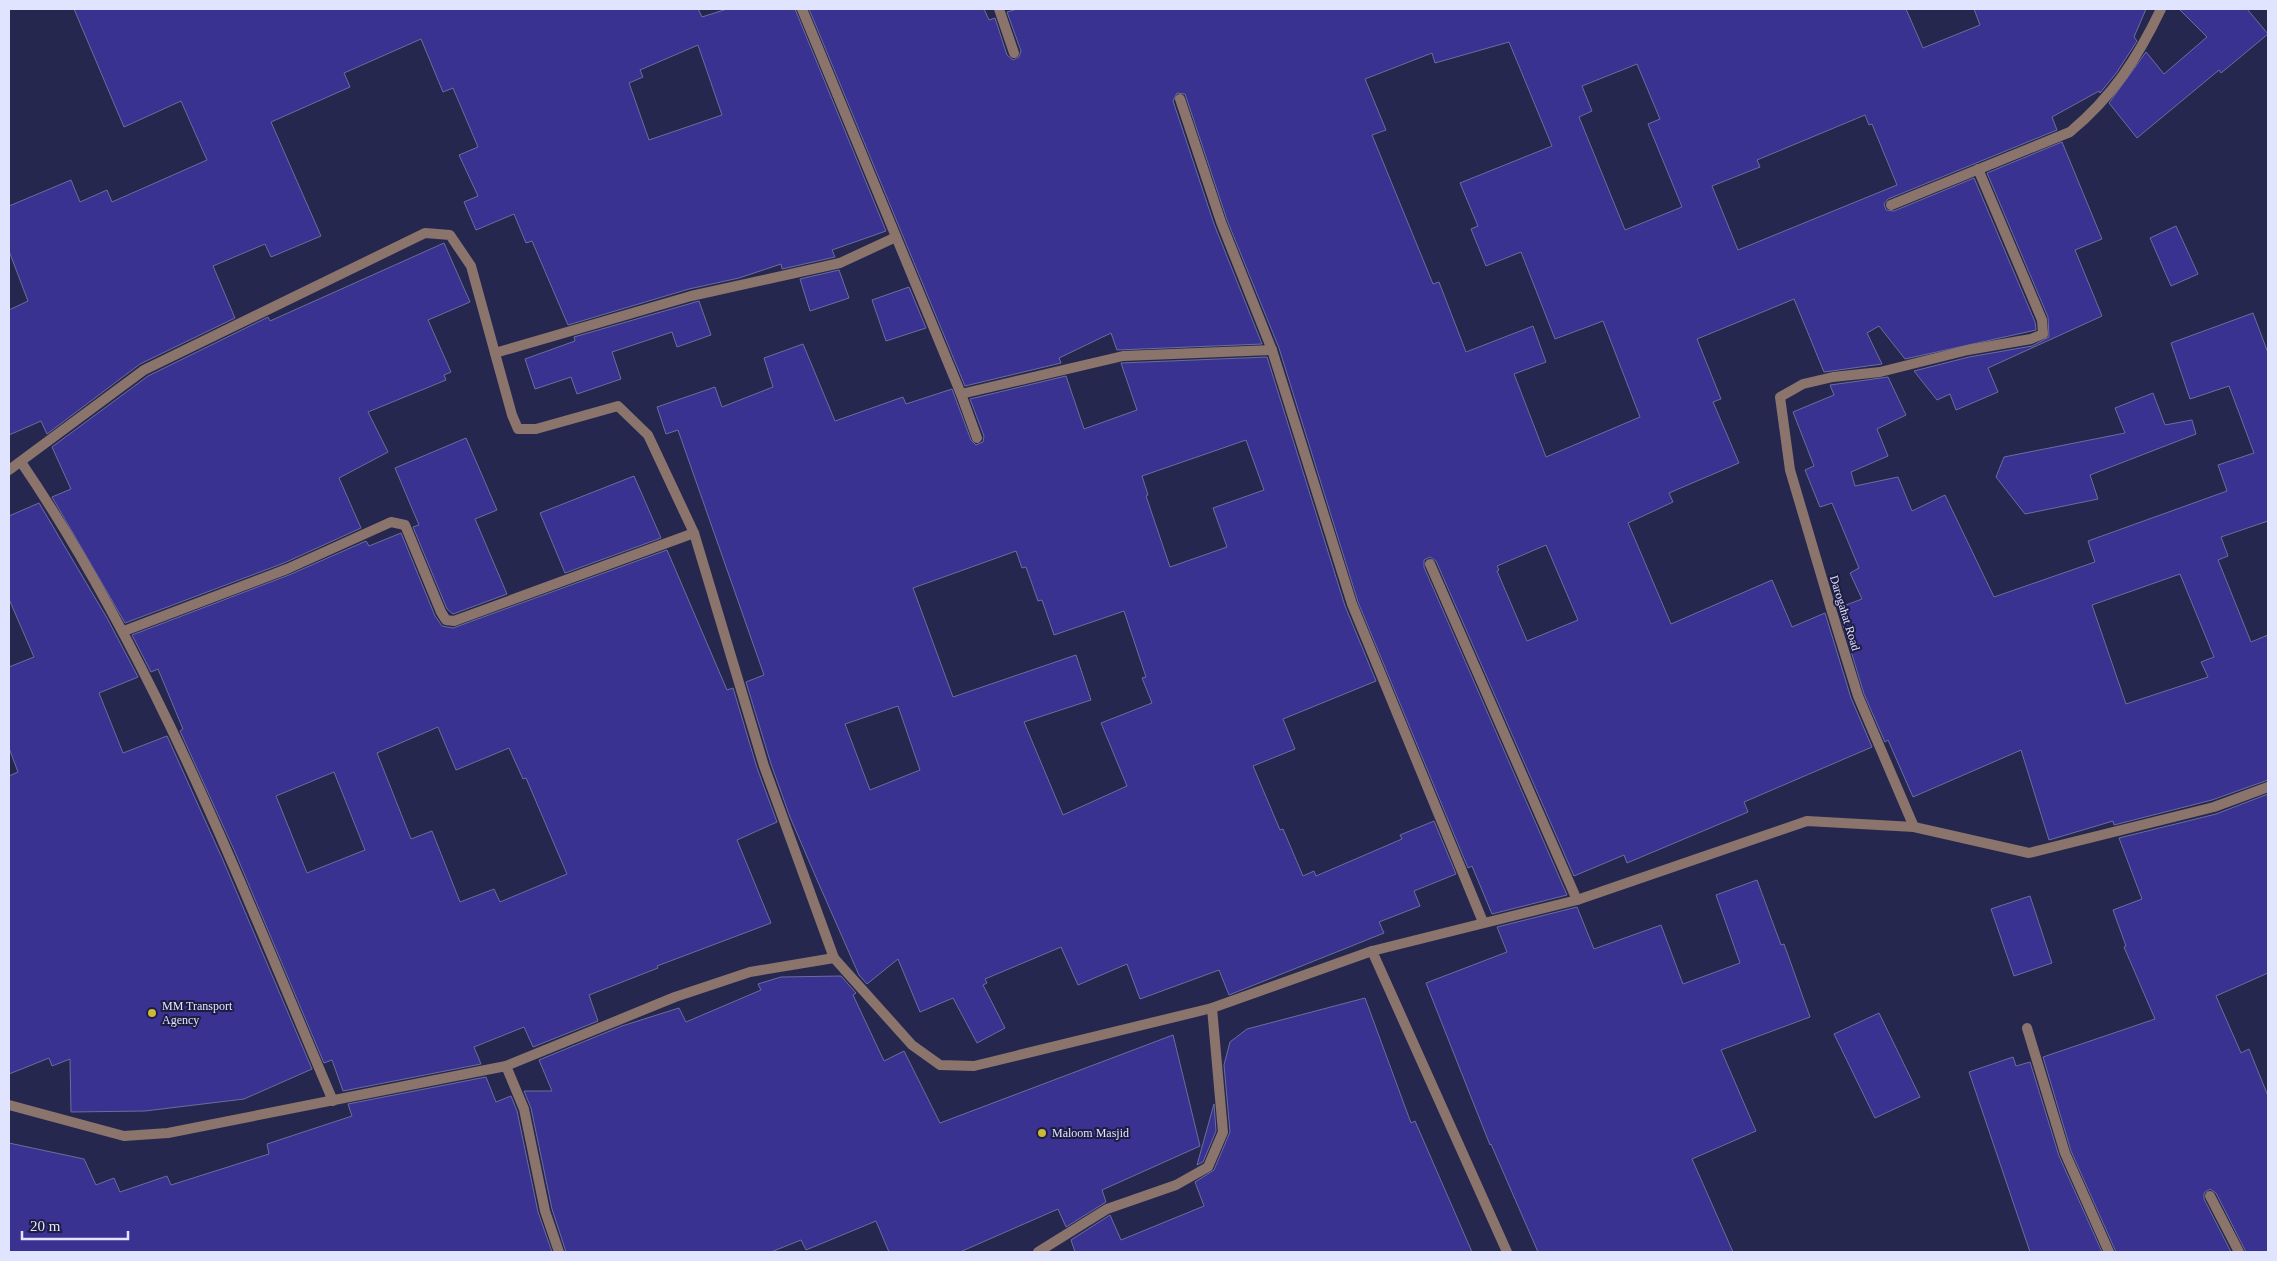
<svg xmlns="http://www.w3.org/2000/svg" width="2277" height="1261" font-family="'Times New Roman',serif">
<rect width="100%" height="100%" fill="#26274f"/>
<!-- building -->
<g fill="#3a3291" stroke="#6a6e9b" fill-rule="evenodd">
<path d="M74 9H698L702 17 727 9H795L886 231 832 250 835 257 782 269 781 264 739 278 689 289 568 325 532 241 526 243 514 214 476 230 464 202 478 196 459 155 478 147 453 88 443 92 421 39 344 73 350 87 271 122 321 236 271 257 265 244 213 266 235 318 140 364 47 434 41 421 9 435V310L28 301 9 251V206L71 180 80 202 107 190 112 202 207 160 181 101 124 127ZM698 45 722 115 649 140 629 83 643 77 640 70Z"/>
<path d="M809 9H984L989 20 995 18 1007 55 1013 60 1019 57 1021 51 1007 12 1017 9H1906L1923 48 1980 25 1974 9H2146L2134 37 2137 41 2117 72 2100 93 2099 91 2052 117 2057 130 1888 199 1884 204 1886 210 1894 211 1974 178 2035 322 2036 330 1905 359 1879 326 1867 333 1882 364 1824 372 1794 299 1697 339 1721 399 1713 402 1739 463 1669 493 1673 502 1628 523 1671 624 1772 580 1792 627 1825 613 1851 698 1872 747 1744 802 1748 812 1627 863 1624 855 1574 876 1436 561 1430 557 1424 560V567L1567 895 1492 914 1472 866 1468 868 1358 602 1279 348 1227 220 1185 94 1177 93 1173 101 1214 224 1262 344 1117 350 1111 333 1059 358 1061 363 965 386ZM1509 42 1552 146 1460 183 1478 226 1471 229 1486 266 1521 252 1555 339 1603 321 1640 417 1546 457 1514 374 1546 362 1533 326 1466 352 1439 282 1433 284 1372 135 1386 130 1365 79 1432 53 1435 63ZM1637 64 1660 119 1648 124 1682 207 1625 230 1579 117 1592 111 1582 86ZM1865 115 1869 125 1872 124 1897 185 1738 250 1712 186 1760 167 1757 160ZM1546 545 1578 620 1527 641 1497 571 1499 570 1497 566Z"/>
<path d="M2179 9H2247L2268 34 2221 73 2219 70 2137 138 2109 103 2146 52 2164 74 2207 37Z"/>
<path d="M2062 142 2102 239 2075 250 2102 316 1988 368 1998 392 1956 410 1950 394 1937 400 1914 371 1969 357 2032 346 2049 337 2048 317 1987 173Z"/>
<path d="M2176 226 2198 274 2171 286 2150 238Z"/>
<path d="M444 243 470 302 428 320 451 372 444 375 446 380 368 412 388 452 339 478 361 528 284 563 125 623 52 497 71 489 52 447 148 376 260 321 268 317 270 321Z"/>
<path d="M839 270 849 298 810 311 800 279Z"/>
<path d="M909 287 926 328 886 341 872 300Z"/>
<path d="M699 301 711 335 677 347 672 332 612 352 621 379 577 394 571 377 535 389 525 359 575 341 574 337Z"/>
<path d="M2253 313 2268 353V521L2221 537 2228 556 2218 560 2251 642 2268 635V780L2212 800 2114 825 2113 821 2049 840 2021 750 1913 797 1888 740 1885 742 1864 694 1838 608 1862 599 1850 573 1859 568 1832 503 1820 507 1805 470 1814 466 1793 412 1834 395 1830 385 1888 377 1906 415 1877 429 1888 456 1851 472 1855 486 1898 477 1912 511 1945 495 1994 597 2095 562 2088 541 2227 491 2218 465 2254 453 2229 386 2190 399 2171 343ZM2180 574 2214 657 2201 662 2208 677 2126 704 2092 605Z"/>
<path d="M803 344 835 421 903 397 906 404 952 389 971 440 976 445 983 442 984 436 970 399 1066 376 1084 429 1137 410 1121 363 1267 357 1345 606 1376 681 1283 719 1295 749 1253 766 1280 830 1283 829 1303 876 1314 871 1316 876 1402 839 1400 835 1434 821 1456 874 1414 891 1420 906 1379 922 1384 933 1229 995 1219 970 1140 999 1127 964 1078 985 1061 947 985 979 987 983 983 985 1005 1028 977 1043 953 998 920 1012 898 959 867 984 859 975 818 882 790 817 771 764 746 682 764 675 678 430 666 434 657 407 715 387 722 407 773 387 764 358ZM1246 440 1264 490 1213 508 1227 547 1170 567 1146 496 1148 495 1142 476ZM1016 551 1022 568 1026 567 1038 601 1042 600 1054 635 1124 611 1146 677 1142 678 1152 703 1101 723 1127 786 1063 815 1024 722 1091 700 1076 655 953 697 913 588ZM898 706 920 770 870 790 845 724Z"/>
<path d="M2153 393 2165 425 2192 420 2196 434 2090 475 2098 499 2025 514 1996 477 2004 457 2125 433 2115 408Z"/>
<path d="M466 438 497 510 475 519 507 594 453 614 447 609 413 527 419 525 395 468Z"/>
<path d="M634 476 661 538 565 573 540 513Z"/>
<path d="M39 503 107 618 138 677 99 693 123 753 167 736 222 858 312 1069 244 1099 145 1111 71 1112 70 1059 52 1066 49 1058 9 1074V776L18 772 9 748V667L34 657 9 599V516Z"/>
<path d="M401 533 435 616 442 626 453 628 667 550 727 690 733 688 757 768 777 822 737 840 771 923 657 966 658 968 589 995 598 1021 533 1047 524 1027 474 1047 481 1064 343 1091 332 1060 324 1063 235 852 180 731 183 729 158 669 151 672 132 635 289 575 366 541 369 546ZM438 727 456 770 509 748 523 779 526 778 567 874 500 902 494 889 460 902 432 831 411 839 377 753ZM334 772 365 850 307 873 276 796Z"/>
<path d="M2268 794V973L2216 996 2241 1053 2249 1049 2268 1096V1252H2246L2216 1193 2210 1189 2204 1193V1199L2231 1252H2116L2071 1151 2043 1057 2155 1019 2124 947 2126 946 2113 910 2142 899 2119 838 2216 814Z"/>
<path d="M1757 880 1781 945 1784 944 1810 1017 1721 1050 1756 1131 1692 1159 1733 1252H1538L1491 1144 1490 1145 1426 983 1507 952 1497 927 1577 907 1594 949 1661 925 1683 984 1740 963 1716 895Z"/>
<path d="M2030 896 2052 963 2014 976 1991 909Z"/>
<path d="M841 976 856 993 853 995 884 1061 904 1051 940 1123 1173 1035 1200 1146 1102 1190 1106 1202 1066 1227 1058 1209 960 1252H889L876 1221 806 1250 801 1240 771 1252H566L552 1209 531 1108 524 1091H552L539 1060 622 1026 679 1008 686 1022 761 990 758 984 781 977Z"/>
<path d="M1365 998 1411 1123 1415 1121 1472 1252H1075L1071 1240 1110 1215 1121 1240 1204 1206 1195 1182 1214 1170 1230 1132 1224 1065 1230 1042 1247 1029Z"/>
<path d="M1879 1013 1920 1097 1875 1118 1834 1034Z"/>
<path d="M2013 1057 2016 1066 2030 1062 2059 1156 2102 1252H2030L1969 1072Z"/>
<path d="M486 1077 496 1102 511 1096 517 1111 538 1212 552 1252H9V1143L84 1159 96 1185 114 1178 120 1192 167 1176 171 1185 269 1154 267 1144 352 1116 348 1104Z"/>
<path d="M1214 1104 1216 1131 1203 1162 1197 1165Z"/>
</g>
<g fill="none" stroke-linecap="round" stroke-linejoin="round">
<!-- street -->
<g stroke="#8b746b" stroke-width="10">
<path d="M802 9 961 394 977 438"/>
<path d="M999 9 1014 53"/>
<path d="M1180 99 1221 222 1272 350 1352 604 1483 922"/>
<path d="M1891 205 2070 132C2113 96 2137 59 2161 9"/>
<path d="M495 353 691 296 840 263 896 237"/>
<path d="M961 394 1123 356 1272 350"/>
<path d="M21 462C155 659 240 883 333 1101"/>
<path d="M9 470 144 370 425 233 450 235 471 266 512 415 518 429H536L618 406 648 435 694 533 764 766 834 958"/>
<path d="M1430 564 1577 900"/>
<path d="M124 631 287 569 391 522 405 525 441 612 446 620 454 621 694 533"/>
<path d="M1914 827 1858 696 1832 612 1790 470 1780 397 1803 384 1833 377 1880 372 1968 350 2031 339 2043 334 2042 320 1978 169"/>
<path d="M1372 951 1507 1252"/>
<path d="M2027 1028 2065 1153 2109 1252"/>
<path d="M506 1066 524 1109 545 1211 559 1252"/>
<path d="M9 1105 124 1136 168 1133 506 1066 675 997 750 972 834 958 912 1045 940 1065 974 1066 1212 1008 1372 951 1577 900 1807 821 1914 827 2029 853 2214 807 2268 787"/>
<path d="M2210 1196 2239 1252"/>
<path d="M1038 1252 1107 1209 1176 1185 1208 1167 1223 1132 1212 1008"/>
</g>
</g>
<!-- markers -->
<g fill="#cdb938" stroke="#1d1d43" stroke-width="2">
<circle cx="152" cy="1013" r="5"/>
<circle cx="1042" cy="1133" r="5"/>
</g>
<g text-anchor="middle" stroke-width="4" stroke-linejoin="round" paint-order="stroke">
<!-- street labels -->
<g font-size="12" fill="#e1e4fe" stroke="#1d1d43">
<text transform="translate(1845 613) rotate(73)" y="4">Darogahat Road</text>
</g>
<!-- poi labels -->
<g font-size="12" fill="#e1e4fe" stroke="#1d1d43" text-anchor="start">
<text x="162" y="1010">MM Transport<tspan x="162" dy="14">Agency</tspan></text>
<text x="1052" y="1137">Maloom Masjid</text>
</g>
</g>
<!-- border -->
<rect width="2277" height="1261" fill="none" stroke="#e1e4fe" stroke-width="20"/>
<!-- scale -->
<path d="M22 1231v8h106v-8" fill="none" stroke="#e1e4fe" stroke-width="2.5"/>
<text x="30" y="1231" font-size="15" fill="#e1e4fe" stroke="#1d1d43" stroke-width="4" paint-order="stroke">20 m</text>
</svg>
